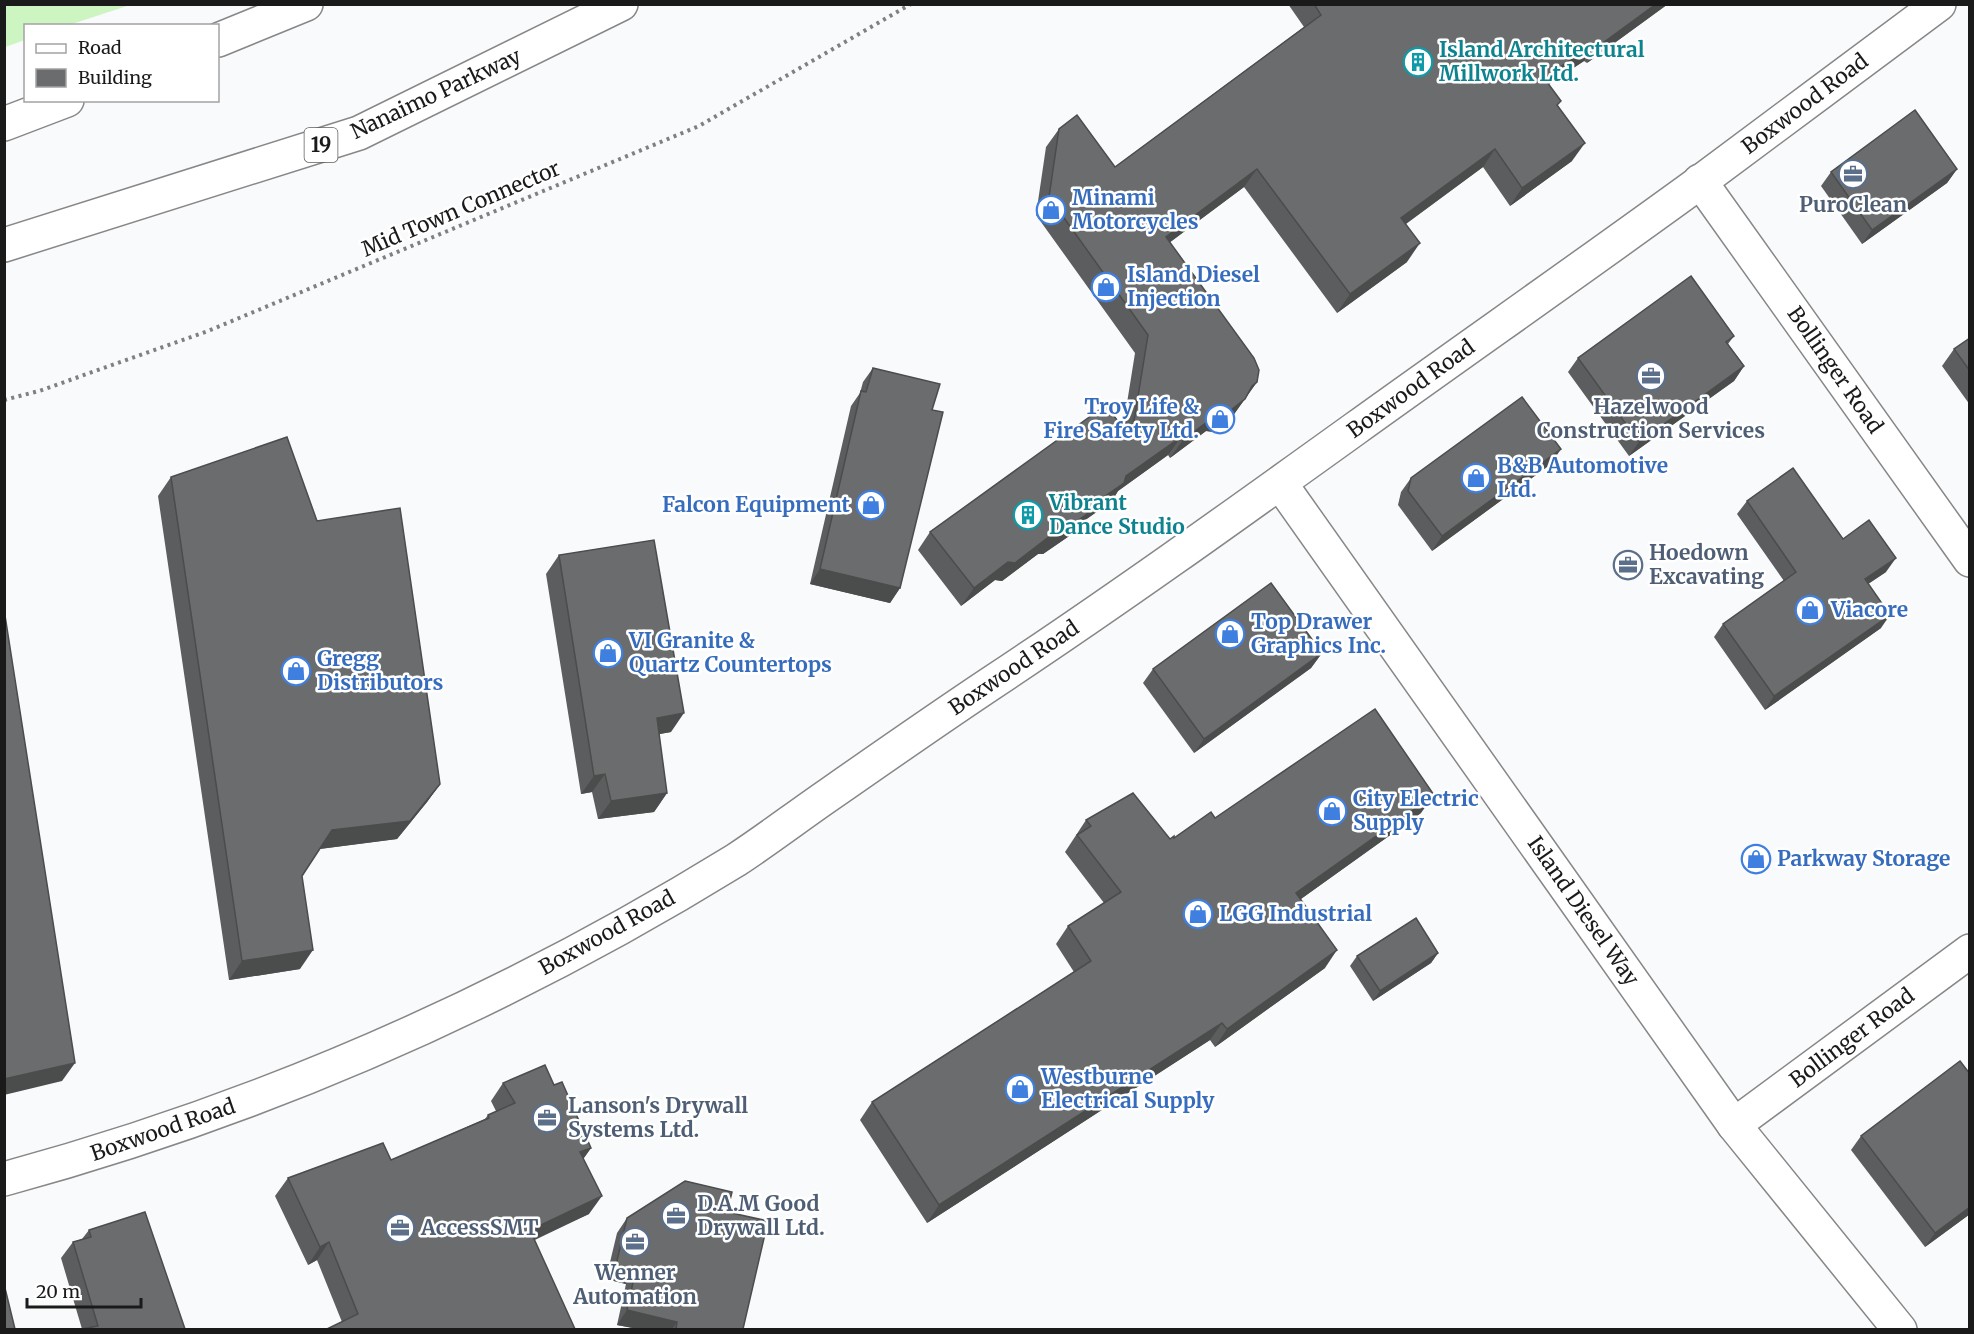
<svg xmlns="http://www.w3.org/2000/svg" width="1974" height="1334" font-family="Merriweather,serif">
<rect width="100%" height="100%" fill="#f9fafb"/>
<!-- green -->
<path fill="#cdf5c1" d="M4 5 5 4 130 5 69 25 26 26 25 40 5 47Z"/>
<g fill="none" stroke-linecap="round" stroke-linejoin="round">
<!-- street casing -->
<g stroke="#878788" stroke-width="36">
<g id="street">
<path d="M1700 181 1970 560"/>
<path d="M1280 483 1734 1125 1900 1330"/>
<path d="M1734 1125 1970 951"/>
</g>
</g>
<!-- secondary casing -->
<g stroke="#878788" stroke-width="36">
<path id="secondary" d="M4 1179C262 1109 509 1000 736 860 768 839 798 816 830 794 883 757 936 720 990 684 1114 602 1235 515 1356 428 1470 346 1586 265 1700 182 1780 123 1859 63 1939 4"/>
</g>
<!-- highway casing -->
<g stroke="#878788" stroke-width="36">
<g id="highway">
<path d="M218 40 306 4"/>
<path d="M4 124 67 100"/>
<path d="M4 245 359 133 621 4"/>
</g>
</g>
<!-- path -->
<path stroke="#808081" stroke-width="4" stroke-dasharray="3 4.5" stroke-linecap="butt" d="M4 400 39 391 208 331 699 126 911 4"/>
<!-- street -->
<use href="#street" stroke="#fff" stroke-width="33"/>
<!-- secondary -->
<use href="#secondary" stroke="#fff" stroke-width="33"/>
<!-- highway -->
<use href="#highway" stroke="#fff" stroke-width="33"/>
</g>
<!-- wall -->
<g fill="#5c5d5e">
<path d="M1288 4H1668L1587 63 1584 61 1549 84 1558 106 1572 161 1510 206 1483 167 1406 224 1407 262 1337 313 1244 187 1170 242 1257 382 1232 417 1214 432 1206 431 1170 458 1168 455 1118 491 1112 501 1081 523 1075 532 1043 554H1038L1002 581 995 580 961 606 918 550 930 532 1123 428 1135 353 1036 215 1046 147 1059 129 1115 167 1304 27Z"/>
<path d="M1957 169 1947 183 1862 244 1821 186 1831 172Z"/>
<path d="M1734 336 1728 344 1744 366 1734 381 1629 456 1568 372 1578 358Z"/>
<path d="M1970 338V405L1942 366 1954 349Z"/>
<path d="M873 368 932 410 900 588 890 603 810 584 851 406 860 393 863 382Z"/>
<path d="M1551 464 1432 551 1398 505 1401 492 1411 478Z"/>
<path d="M171 477 317 521 440 784 427 802 397 839 320 849 302 876 300 969 229 980 158 496Z"/>
<path d="M1747 501 1843 539 1886 572 1868 584 1881 628 1765 710 1714 637 1723 624 1784 581 1737 514Z"/>
<path d="M559 555 671 732 659 734 667 793 654 812 598 819 592 792 581 794 546 574Z"/>
<path d="M1322 653 1311 668 1194 753 1143 683 1153 669Z"/>
<path d="M1421 813 1301 899 1325 968 1215 1047 1210 1040 927 1223 860 1120 872 1102 1074 972 1056 944 1068 926 1104 903 1065 852 1086 820 1170 839 1174 838 1215 818Z"/>
<path d="M1438 953 1431 963 1373 1001 1350 966 1357 956Z"/>
<path d="M1970 1074V1214L1925 1247 1851 1150 1861 1136Z"/>
<path d="M503 1083 554 1085 591 1148 583 1159 589 1214 342 1322 317 1260 308 1265 275 1196 288 1178 391 1160 485 1119 488 1115 496 1111 491 1101Z"/>
<path d="M727 1212 743 1329H638L617 1325 626 1284 606 1279 617 1233 627 1218Z"/>
<path d="M89 1230 185 1329H82L61 1258 73 1242 82 1239Z"/>
</g>
<!-- shaded-wall -->
<g fill="#4b4c4c">
<path d="M1656 4H1668L1587 63 1600 45Z"/>
<path d="M1597 42 1584 61 1531 96 1544 78Z"/>
<path d="M1585 143 1572 161 1510 206 1522 188Z"/>
<path d="M1495 149 1483 167 1389 236 1401 218Z"/>
<path d="M1257 169 1244 187 1153 255 1166 237Z"/>
<path d="M1957 169 1947 183 1862 244 1872 230Z"/>
<path d="M1420 243 1407 262 1337 313 1350 294Z"/>
<path d="M1744 366 1734 381 1629 456 1639 442Z"/>
<path d="M1257 382 1232 417 1214 432 1206 431 1170 458 1183 440Z"/>
<path d="M1181 437 1168 455 1118 491 1112 501 1081 523 1075 532 1043 554H1038L1002 581 995 580 961 606 974 588 1008 562 1050 536 1088 508 1126 476Z"/>
<path d="M1561 449 1551 464 1432 551 1442 536Z"/>
<path d="M1896 558 1886 572 1856 592 1865 579Z"/>
<path d="M820 569 900 588 890 603 810 584Z"/>
<path d="M1890 615 1881 628 1765 710 1774 696Z"/>
<path d="M1322 653 1311 668 1194 753 1204 739Z"/>
<path d="M684 713 671 732 644 737 657 718Z"/>
<path d="M605 774 592 792 581 794 594 776Z"/>
<path d="M440 784 427 802 397 839 319 849 332 830Z"/>
<path d="M667 793 654 812 598 819 611 801Z"/>
<path d="M1434 795 1421 813 1284 911 1296 893Z"/>
<path d="M313 950 300 969 229 980 242 961Z"/>
<path d="M1337 950 1325 968 1215 1047 1227 1029Z"/>
<path d="M1438 953 1431 963 1373 1001 1380 991Z"/>
<path d="M1222 1023 1210 1040 927 1223 939 1205Z"/>
<path d="M75 1063 62 1081 4 1095V1079Z"/>
<path d="M591 1148 579 1165 580 1152Z"/>
<path d="M602 1196 589 1214 518 1248 530 1230Z"/>
<path d="M1970 1207V1214L1925 1247 1935 1233Z"/>
<path d="M329 1242 317 1260 308 1265 320 1247Z"/>
<path d="M616 1265 636 1269 626 1284 606 1279Z"/>
<path d="M627 1310 677 1322 672 1329H638L617 1325Z"/>
</g>
<!-- building -->
<g fill="#6b6c6d" stroke="#4b4c4c" stroke-width="1.5">
<path d="M1314 4H1656L1600 45 1597 42 1544 78 1561 101 1557 105 1585 143 1522 188 1495 149 1401 218 1420 243 1350 294 1257 169 1166 237 1254 358 1259 370 1257 382 1252 386 1245 399 1227 413H1219L1183 440 1181 437 1126 476 1124 483 1088 508 1087 514 1056 536H1050L1015 563 1008 562 974 588 930 532 1106 405 1131 439 1148 335 1049 197 1059 129 1077 115 1115 167 1321 15Z"/>
<path d="M1915 110 1957 169 1872 230 1831 172Z"/>
<path d="M1691 276 1734 336 1726 342 1744 366 1639 442 1578 358Z"/>
<path d="M1970 338V371L1954 349Z"/>
<path d="M873 368 940 384 932 410 943 412 900 588 820 569 861 391 866 392Z"/>
<path d="M1522 397 1561 449 1442 536 1408 491 1411 478Z"/>
<path d="M287 437 317 521 400 508 440 784 410 821 332 830 302 876 313 950 242 961 171 477Z"/>
<path d="M1793 468 1843 539 1869 520 1896 558 1865 579 1890 615 1774 696 1723 624 1796 572 1747 501Z"/>
<path d="M654 540 684 713 657 718 667 793 611 801 605 774 594 776 559 555Z"/>
<path d="M1271 583 1322 653 1204 739 1153 669Z"/>
<path d="M4 609 75 1063 4 1079Z"/>
<path d="M1375 709 1434 795 1296 893 1337 950 1227 1029 1222 1023 939 1205 872 1102 1091 961 1068 926 1121 892 1077 835 1091 826 1086 820 1133 793 1170 839 1174 836V838L1211 812 1215 818Z"/>
<path d="M1416 918 1438 953 1380 991 1357 956Z"/>
<path d="M1960 1061 1970 1074V1207L1935 1233 1861 1136Z"/>
<path d="M545 1065 554 1085 562 1082 591 1148 580 1152 602 1196 530 1230 575 1329H327L358 1314 329 1242 320 1247 288 1178 383 1143 391 1160 489 1118 488 1115 515 1103 503 1083Z"/>
<path d="M685 1181 732 1192 727 1212 768 1221 743 1329H676L677 1322 627 1310 636 1269 616 1265 627 1218Z"/>
<path d="M145 1212 185 1329H82L98 1326 73 1242 91 1237 89 1230Z"/>
<path d="M4 1284 15 1329H4Z"/>
</g>
<!-- icons -->
<defs>
<g id="building-ring" transform="scale(1.5)"><circle r="9.5" fill="#fff" stroke="#0f9aa8" stroke-width="1.5"/><path d="M-4-6H4V6H1V3H-1V6H-4ZM-2.5-4.3h1.7v1.8h-1.7ZM.8-4.3h1.7v1.8H.8ZM-2.5-1h1.7V.8h-1.7ZM.8-1h1.7V.8H.8Z" fill="#0f9aa8"/></g>
<g id="office-ring" transform="scale(1.5)"><circle r="9.5" fill="#fff" stroke="#5c6f8a" stroke-width="1.5"/><path d="M-6-3h4V-5.5h4V-3h4V5H-6ZM-1-4.5V-3h2v-1.5ZM-6 0V1H6V0Z" fill="#5c6f8a"/></g>
<g id="shop-ring" transform="scale(1.5)"><circle r="9.5" fill="#fff" stroke="#3f7fe0" stroke-width="1.5"/><path d="M-5-2.5h2.3a2.7 3.5 0 0 1 5.4 0H5L5.5 6h-11ZM-1.5-2.5h3a1.5 2.3 0 0 0-3 0Z" fill="#3f7fe0"/></g>
</defs>
<g fill-rule="evenodd">
<use href="#building-ring" x="1418" y="62"/>
<use href="#office-ring" x="1853" y="174"/>
<use href="#shop-ring" x="1051" y="210"/>
<use href="#shop-ring" x="1106" y="287"/>
<use href="#office-ring" x="1651" y="376"/>
<use href="#shop-ring" x="1220" y="419"/>
<use href="#shop-ring" x="1476" y="478"/>
<use href="#shop-ring" x="871" y="505"/>
<use href="#building-ring" x="1028" y="515"/>
<use href="#office-ring" x="1628" y="565"/>
<use href="#shop-ring" x="1810" y="610"/>
<use href="#shop-ring" x="1230" y="634"/>
<use href="#shop-ring" x="608" y="653"/>
<use href="#shop-ring" x="296" y="671"/>
<use href="#shop-ring" x="1332" y="811"/>
<use href="#shop-ring" x="1756" y="859"/>
<use href="#shop-ring" x="1198" y="914"/>
<use href="#shop-ring" x="1020" y="1089"/>
<use href="#office-ring" x="547" y="1118"/>
<use href="#office-ring" x="676" y="1216"/>
<use href="#office-ring" x="400" y="1228"/>
<use href="#office-ring" x="635" y="1242"/>
</g>
<g text-anchor="middle" stroke-width="5" stroke-linejoin="round" paint-order="stroke">
<!-- shield labels -->
<rect fill="#fff" stroke="#5f5f5f" stroke-width="1.5" x="304.5" y="128" width="33" height="34" rx="4.5"/>
<g font-size="20" font-weight="bold" fill="#1a1a1b">
<text x="321" y="152">19</text>
</g>
<!-- culture labels -->
<g font-size="21" font-weight="bold" fill="#0d838f" stroke="#fff" text-anchor="start">
<text x="1439" y="57">Island Architectural<tspan x="1439" dy="24">Millwork Ltd.</tspan></text>
<text x="1049" y="510">Vibrant<tspan x="1049" dy="24">Dance Studio</tspan></text>
</g>
<!-- street labels -->
<g font-size="21" fill="#1a1a1b" stroke="#fff">
<text transform="translate(436 94) rotate(-25)" y="7">Nanaimo Parkway</text>
<text transform="translate(1805 104) rotate(-37)" y="7">Boxwood Road</text>
<text transform="translate(461 209) rotate(-23)" y="7">Mid Town Connector</text>
<text transform="translate(1835 370) rotate(55)" y="7">Bollinger Road</text>
<text transform="translate(1411 389) rotate(-36)" y="7">Boxwood Road</text>
<text transform="translate(1014 668) rotate(-34)" y="7">Boxwood Road</text>
<text transform="translate(1583 911) rotate(55)" y="7">Island Diesel Way</text>
<text transform="translate(607 933) rotate(-29)" y="7">Boxwood Road</text>
<text transform="translate(1852 1038) rotate(-37)" y="7">Bollinger Road</text>
<text transform="translate(163 1130) rotate(-19)" y="7">Boxwood Road</text>
</g>
<!-- shop labels -->
<g font-size="21" font-weight="bold" fill="#366cbe" stroke="#fff" text-anchor="start">
<text x="1072" y="205">Minami<tspan x="1072" dy="24">Motorcycles</tspan></text>
<text x="1127" y="282">Island Diesel<tspan x="1127" dy="24">Injection</tspan></text>
<text x="1199" y="414" text-anchor="end">Troy Life &amp;<tspan x="1199" dy="24">Fire Safety Ltd.</tspan></text>
<text x="1497" y="473">B&amp;B Automotive<tspan x="1497" dy="24">Ltd.</tspan></text>
<text x="850" y="512" text-anchor="end">Falcon Equipment</text>
<text x="1831" y="617">Viacore</text>
<text x="1251" y="629">Top Drawer<tspan x="1251" dy="24">Graphics Inc.</tspan></text>
<text x="629" y="648">VI Granite &amp;<tspan x="629" dy="24">Quartz Countertops</tspan></text>
<text x="317" y="666">Gregg<tspan x="317" dy="24">Distributors</tspan></text>
<text x="1353" y="806">City Electric<tspan x="1353" dy="24">Supply</tspan></text>
<text x="1777" y="866">Parkway Storage</text>
<text x="1219" y="921">LGG Industrial</text>
<text x="1041" y="1084">Westburne<tspan x="1041" dy="24">Electrical Supply</tspan></text>
</g>
<!-- service labels -->
<g font-size="21" font-weight="bold" fill="#4e5e75" stroke="#fff" text-anchor="start">
<text x="1853" y="212" text-anchor="middle">PuroClean</text>
<text x="1651" y="414" text-anchor="middle">Hazelwood<tspan x="1651" dy="24">Construction Services</tspan></text>
<text x="1649" y="560">Hoedown<tspan x="1649" dy="24">Excavating</tspan></text>
<text x="568" y="1113">Lanson's Drywall<tspan x="568" dy="24">Systems Ltd.</tspan></text>
<text x="697" y="1211">D.A.M Good<tspan x="697" dy="24">Drywall Ltd.</tspan></text>
<text x="421" y="1235">AccessSMT</text>
<text x="635" y="1280" text-anchor="middle">Wenner<tspan x="635" dy="24">Automation</tspan></text>
</g>
</g>
<!-- border -->
<rect width="1974" height="1334" fill="none" stroke="#1a1a1b" stroke-width="12"/>
<!-- legend -->
<rect x="24" y="24" width="195" height="78" fill="#ffffff" stroke="#a3a3a4" stroke-width="1.5"/>
<rect x="36" y="44" width="30" height="9" fill="#ffffff" stroke="#a3a3a4" stroke-width="1.5"/>
<text x="78" y="54" font-size="18" fill="#1a1a1b">Road</text>
<rect x="36" y="69" width="30" height="18" fill="#6b6c6d" stroke="#a3a3a4" stroke-width="1.5"/>
<text x="78" y="84" font-size="18" fill="#1a1a1b">Building</text>
<!-- scale -->
<path d="M27 1298v9h114v-9" fill="none" stroke="#1a1a1b" stroke-width="3"/>
<text x="36" y="1298" font-size="18" fill="#1a1a1b" stroke="#ffffff" stroke-width="4.5" paint-order="stroke">20 m</text>
</svg>
